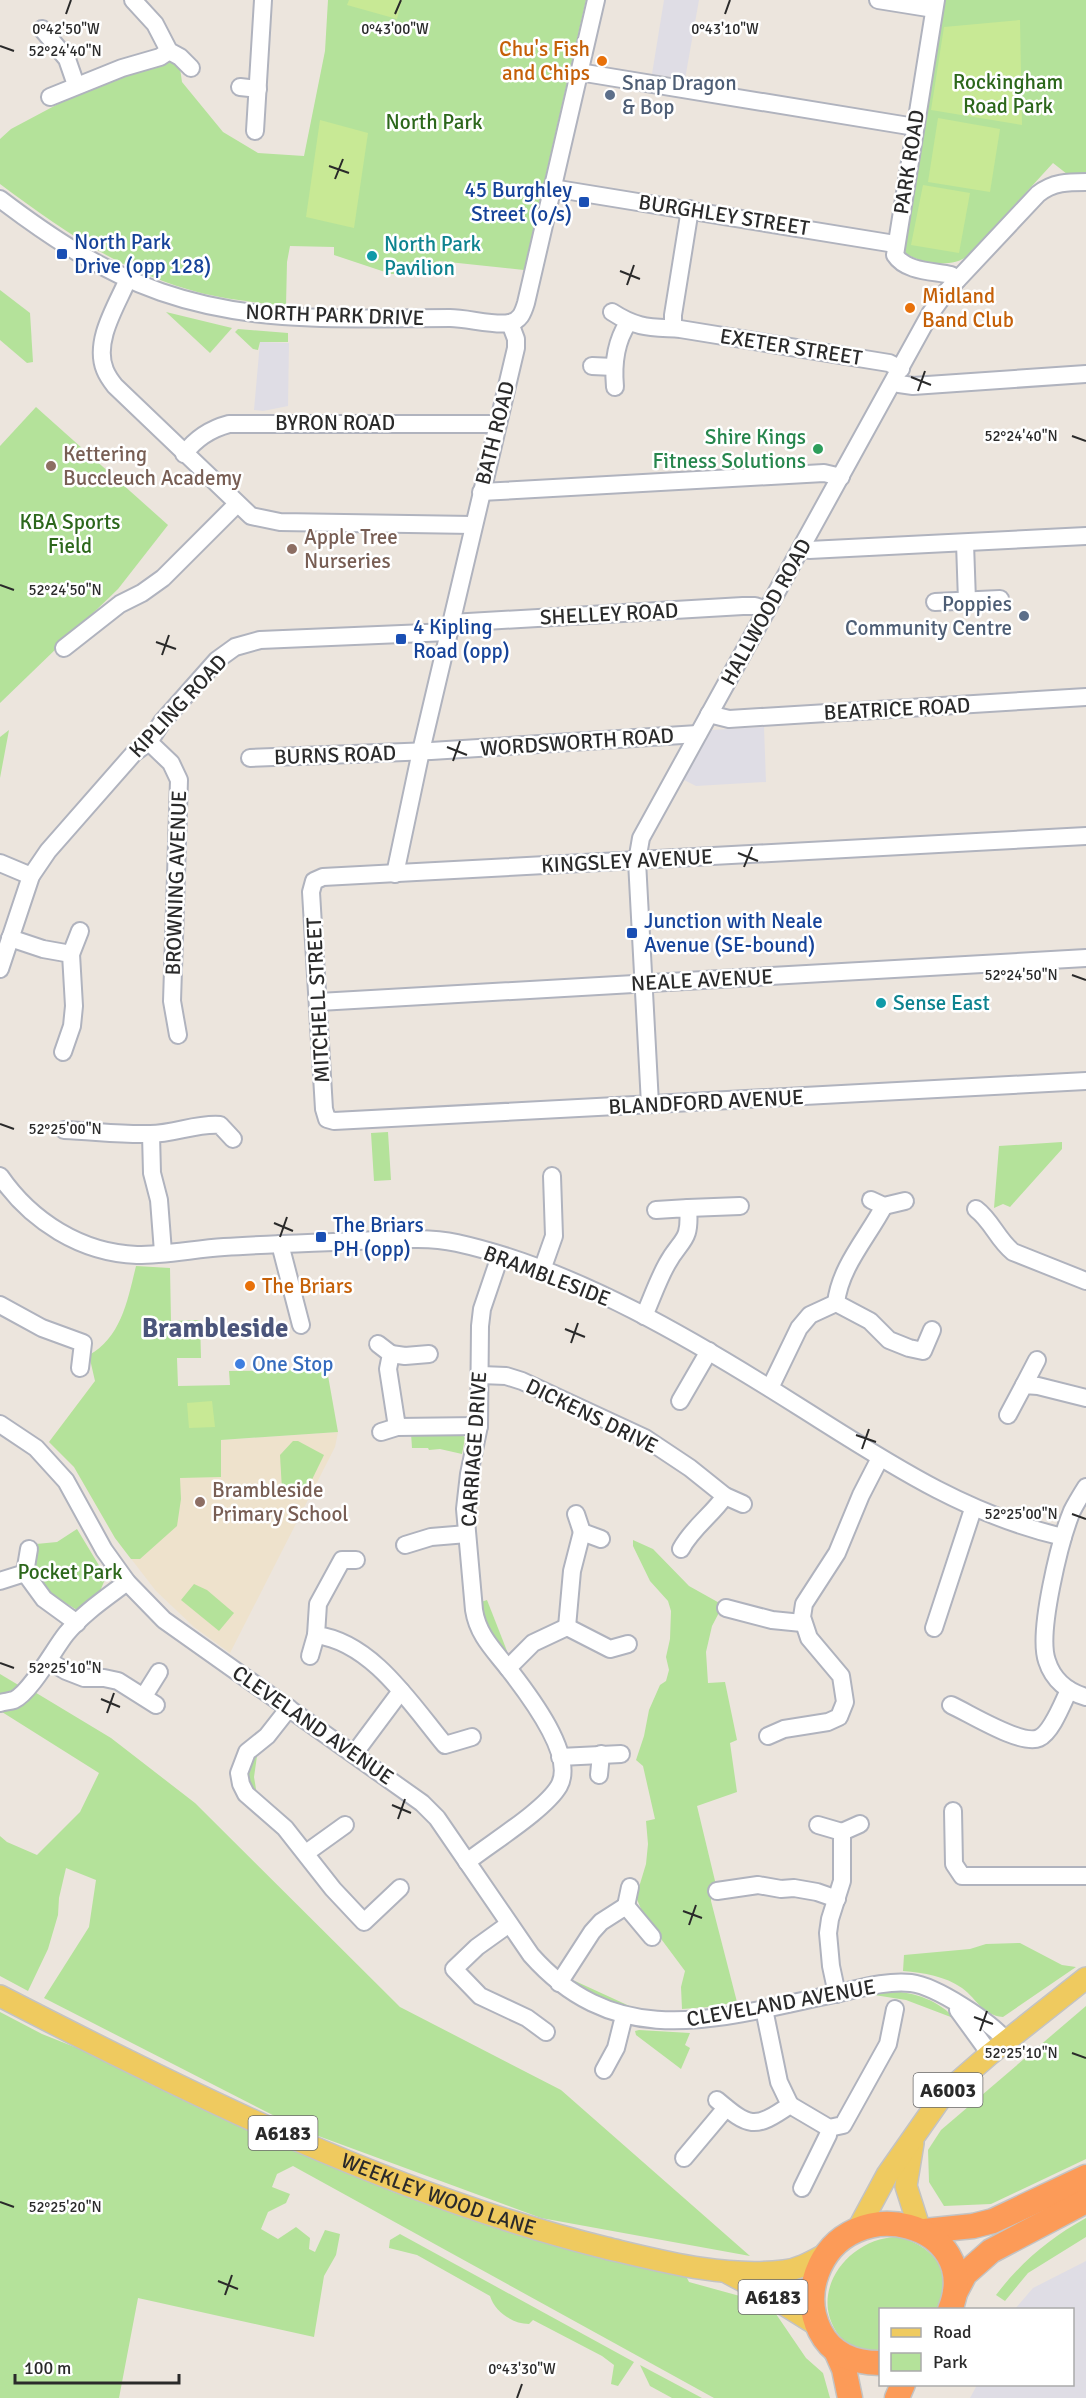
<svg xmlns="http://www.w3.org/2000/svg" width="1086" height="2398" font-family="Signika,sans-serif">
<rect width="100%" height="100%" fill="#ece5dd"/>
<!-- industrial -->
<g fill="#dfdde5">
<path d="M664 0H699L685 79 652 74Z"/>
<path d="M260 342 289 343 288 406 263 411 254 410Z"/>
<path d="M764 727 766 782 696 786 684 780 711 730Z"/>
<path d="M1086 2261V2398H970L977 2385 1072 2384V2310L1015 2309 1033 2288Z"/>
</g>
<!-- education -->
<path fill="#eee2cc" d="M95 1381 178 1443 338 1432 335 1447 230 1653 194 1627 156 1591 115 1538 74 1467 49 1442Z"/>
<!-- green -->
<g fill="#b4e29a">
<path d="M328 0H586L524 270 439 261V273L391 274 334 255V247L290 246 287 262 286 306C253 302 219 299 187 289 117 269 58 227 0 184V139L11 129 58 104 57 100 168 60 173 61 180 68 182 82 223 132 258 153 304 156 325 51Z"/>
<path d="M945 0H1086V175L1067 174 1053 163 968 256C951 268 924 264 906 254L903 243Z"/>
<path d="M0 290 30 313 33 362 27 363 0 340Z"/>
<path d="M166 312 232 328 210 353Z"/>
<path d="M238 329 288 333V342H260L258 350 253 349 235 332Z"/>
<path d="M36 407 168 525 118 589 0 703V446Z"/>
<path d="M9 730 0 778V737Z"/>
<path d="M388 1132 391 1180 374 1181 371 1133Z"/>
<path d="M1062 1142V1149L1010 1207 1003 1204 994 1208 999 1146Z"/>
<path d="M136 1266 170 1268 171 1321 200 1320 201 1358H177L178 1386 230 1385 229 1371 327 1370 338 1432 221 1440V1477L180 1478 181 1499 177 1526 140 1559H131L115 1538 74 1467 49 1442 95 1381 89 1355C121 1338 128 1299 136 1266Z"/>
<path d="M411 1433H461L465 1438 462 1454 440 1449 429 1450 428 1448H412Z"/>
<path d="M293 1441H298L324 1455 303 1498 282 1490 280 1455Z"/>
<path d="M77 1529 106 1577 98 1596 77 1610 49 1593 34 1567 36 1544 57 1542Z"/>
<path d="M633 1540 653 1549 689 1586 723 1605 712 1626 706 1652 708 1683 725 1682 737 1740 730 1743 737 1792 697 1806 716 1885 711 1891V1901L737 2002 709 2007 682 2009 681 1987 685 1971 644 1916 636 1897 646 1864 648 1844 646 1821 655 1819 643 1766 636 1760 644 1736 649 1710 660 1685 666 1681 669 1670 666 1657 670 1639 671 1611 668 1601 650 1581 633 1546Z"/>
<path d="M194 1584 207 1590 234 1613 219 1631 181 1600Z"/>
<path d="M487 1600 507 1651 502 1653 494 1646 478 1603Z"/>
<path d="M0 1674 20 1686 0 1696Z"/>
<path d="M33 1691 111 1738 195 1803 400 2007 561 2090 750 2256 541 2218 302 2130 44 1998 89 1927 96 1880 66 1868 59 1898 58 1915 48 1949 28 1991 0 1976V1836L7 1842 37 1855 80 1812 99 1773 2 1712 24 1703Z"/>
<path d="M252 1754 257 1756 254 1777 257 1795 250 1790 246 1767Z"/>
<path d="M1020 1943 1062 1965 1076 1967 1003 2017C982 2015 978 2000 962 1988 945 1976 924 1973 903 1971L904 1955 970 1949 986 1944Z"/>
<path d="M575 1981 636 2009 644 2012 625 2010 577 1987Z"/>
<path d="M891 1991C917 1993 937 2000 956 2019L906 2000 868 1994Z"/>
<path d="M1086 2006V2159L991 2204 944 2206 929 2182 928 2150 941 2130Z"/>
<path d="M0 2012 42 2034 122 2066 393 2192 605 2259 686 2276 689 2282 747 2298 776 2314 806 2358 823 2373 830 2398H714L293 2166 277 2174 272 2187 290 2194 286 2203 268 2212 261 2229 278 2239 296 2227 310 2238 309 2249 315 2252 325 2230 340 2234 336 2255 324 2276 314 2337 138 2298 119 2398H0Z"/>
<path d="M639 2030 690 2033 685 2045 690 2048 681 2069 636 2035 635 2031Z"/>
<path d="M1086 2218V2237L1028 2273 1005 2301 996 2295C1021 2262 1050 2238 1086 2218Z"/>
<path d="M400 2234 634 2362 618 2386 611 2384 614 2365 602 2356 533 2320 529 2324C513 2324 495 2312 490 2296L417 2255 389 2248 390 2240Z"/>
<path d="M897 2237C919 2241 946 2259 944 2285 943 2293 941 2302 939 2309L880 2310V2357L877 2358C867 2353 851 2349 844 2341 803 2299 845 2238 897 2237Z"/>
<path d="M640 2365 702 2398H672L650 2386Z"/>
</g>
<!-- pitch -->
<g fill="#c8e995">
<path d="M349 0H402L397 19 347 5Z"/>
<path d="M1020 20 1022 125 931 110 944 27Z"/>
<path d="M938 118 1000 129 990 192 928 182Z"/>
<path d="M320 120 368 133 354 228 306 217Z"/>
<path d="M923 185 970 193 959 253 911 245Z"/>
<path d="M212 1401 215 1427 189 1428 187 1403Z"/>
</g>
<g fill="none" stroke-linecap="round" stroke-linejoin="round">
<!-- minor casing -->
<g stroke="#b0b3be" stroke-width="20">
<g id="minor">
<path d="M133 0 155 24 169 51 180 57 191 68"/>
<path d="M878 0 934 9"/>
<path d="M936 0 895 255C906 272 933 271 951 275L957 280"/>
<path d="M42 29 67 59 76 85"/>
<path d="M579 72 915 127"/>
<path d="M240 87 258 89"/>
<path d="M50 97 122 68 160 57 169 51"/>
<path d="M255 131 263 0"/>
<path d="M552 188 895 244"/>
<path d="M0 199C50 237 101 271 161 292 256 325 352 318 450 318 467 318 495 326 509 323 520 321 523 313 526 303L596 0"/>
<path d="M128 279C117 305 93 341 105 370 107 375 111 381 115 386L251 516 280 522 473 525"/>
<path d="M612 312C638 329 651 327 680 329L889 363 901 369"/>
<path d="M673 328V315L690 209"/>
<path d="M592 366 614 367"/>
<path d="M894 382 899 384 913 386 1086 374"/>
<path d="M615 387C613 365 616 341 628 323"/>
<path d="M184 454C196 438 210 429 229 424H497"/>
<path d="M481 492 824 473 841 477"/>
<path d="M965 543 967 601"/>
<path d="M802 547 809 550 1086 536"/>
<path d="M935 602 1000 599"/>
<path d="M451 623 743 606H755L767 610"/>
<path d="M64 648 120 604 142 593 163 578 237 504"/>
<path d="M709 714 729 719 1086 697"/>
<path d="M149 742 171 763 179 780 172 1001 178 1035"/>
<path d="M250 758 431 751 698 734"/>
<path d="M1086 836 323 877 314 881 311 892 324 1109 327 1119 334 1121 1086 1081"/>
<path d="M0 863 31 876"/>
<path d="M395 874 421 751 516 348V339L510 323"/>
<path d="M10 938 43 949 71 954 74 1006 72 1026 63 1052"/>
<path d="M71 954 80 931"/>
<path d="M0 969 31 876 48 851 134 753 149 742 162 722 217 660 235 647 260 640 449 632"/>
<path d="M319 1002 1086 958"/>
<path d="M650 1104 637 861 641 838 930 314 946 292 1038 194C1053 182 1068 182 1086 182"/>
<path d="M64 1130C93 1131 121 1135 150 1134 174 1134 197 1123 220 1125L233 1139"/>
<path d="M151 1134 152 1173 159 1200 163 1252"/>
<path d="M0 1176C31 1221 81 1253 137 1255 165 1255 195 1249 224 1247 268 1244 313 1243 358 1241 391 1240 424 1236 457 1243 575 1269 697 1342 798 1406 884 1460 963 1514 1063 1537"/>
<path d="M871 1200 884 1206 905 1201"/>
<path d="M884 1206C867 1238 840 1267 836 1303L870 1321 889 1340 909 1348 923 1351 932 1330"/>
<path d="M688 1208 740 1206"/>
<path d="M976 1209C992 1221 997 1239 1013 1252L1086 1281"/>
<path d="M280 1244 301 1325"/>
<path d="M542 1270 554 1236 552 1176"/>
<path d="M0 1305 42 1328 83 1343 80 1368"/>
<path d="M644 1316C652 1298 658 1280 667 1264 681 1238 691 1243 688 1208L656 1210"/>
<path d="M378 1344 391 1354 388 1369 397 1427 479 1426"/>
<path d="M391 1354 405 1356 429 1354"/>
<path d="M481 1375 506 1376 522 1381 645 1438 690 1468 725 1496 743 1504"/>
<path d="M1024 1385 1037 1360"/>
<path d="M770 1388 799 1328 810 1315 836 1303"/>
<path d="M680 1401 709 1351"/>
<path d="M1008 1415 1024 1385 1038 1386 1086 1398"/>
<path d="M0 1424 36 1448 66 1481 104 1550 127 1582 164 1620 422 1803 437 1818 531 1955C618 2053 719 2018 830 1995 855 1990 885 1980 911 1983 936 1986 991 2022 1006 2041"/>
<path d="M381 1432 397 1427"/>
<path d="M1086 1487C1081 1495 1076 1503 1072 1511 1060 1540 1037 1633 1047 1661 1053 1680 1068 1692 1086 1697"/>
<path d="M576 1514 582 1532 601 1539"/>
<path d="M405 1545 431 1537 467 1534"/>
<path d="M681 1549C692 1528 712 1515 725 1496"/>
<path d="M356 1560H342L318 1604 316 1635C372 1642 411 1704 445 1745L472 1737"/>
<path d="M25 1573 29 1549"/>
<path d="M0 1581 25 1573 44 1599 77 1623"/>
<path d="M726 1608 772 1620 802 1623"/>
<path d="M567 1627 572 1571 582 1532"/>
<path d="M567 1627 610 1649 628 1644"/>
<path d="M934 1628 973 1509"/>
<path d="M310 1656 316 1635"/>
<path d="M49 1661 66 1671 84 1678H104L118 1681 156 1705"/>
<path d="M508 1668 533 1643 567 1627"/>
<path d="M144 1696 159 1672"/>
<path d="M0 1703C4 1702 10 1701 14 1700 31 1692 54 1649 66 1634 83 1613 106 1598 127 1582"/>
<path d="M951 1705C969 1713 1021 1746 1039 1738 1052 1732 1063 1702 1069 1690"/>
<path d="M289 1708 267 1736 247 1752 239 1773 241 1784 246 1794 285 1828 333 1889 364 1922 400 1888"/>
<path d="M768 1736 784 1729 828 1722 839 1717 845 1702 841 1676 809 1638 802 1617 804 1604 837 1553 861 1495 880 1458"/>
<path d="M354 1754 401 1691"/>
<path d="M560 1757 621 1754"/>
<path d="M599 1775 601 1754"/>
<path d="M953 1811 954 1864 962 1876H1086"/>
<path d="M818 1825 842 1832V1881L830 1919 828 1933 831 1966 837 1994"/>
<path d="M842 1832 860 1824"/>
<path d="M306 1853 345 1825"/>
<path d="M467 1862C491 1843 545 1810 559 1786 576 1756 528 1694 511 1672 495 1651 478 1636 474 1610L465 1509 469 1474 479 1426 480 1326 482 1309 500 1256"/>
<path d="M717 1891 758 1885 781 1889 794 1888 817 1892 837 1899"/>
<path d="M626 1906 630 1887"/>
<path d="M509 1924 477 1947 454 1969 480 1996 527 2018 546 2032"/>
<path d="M559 1983 592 1932 601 1922 626 1906 652 1937"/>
<path d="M764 2009 779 2082 790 2105"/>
<path d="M958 2010 990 2054"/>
<path d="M604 2070 616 2048 624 2016"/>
<path d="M717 2100C749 2127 754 2130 790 2105L829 2128 843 2125 888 2044 895 2009"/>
<path d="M684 2158 726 2108"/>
<path d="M802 2188 828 2135 829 2128"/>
</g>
</g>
<!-- major casing -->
<g stroke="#c3c3c3" stroke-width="24">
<g id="major">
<path id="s1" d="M0 1996C194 2096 393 2195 606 2248 665 2262 724 2278 784 2271 800 2269 813 2261 826 2254"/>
<path d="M913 2143 906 2186 920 2230"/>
<path d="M859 2227 887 2175 943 2095 990 2054 1086 1978"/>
<path d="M728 2273 764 2292 817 2325"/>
</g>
</g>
<!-- highway casing -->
<g stroke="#c3c3c3" stroke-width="27">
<g id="highway">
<path d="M924 2231 973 2226 993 2221 1086 2177"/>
<path d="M955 2293 965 2274 991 2251 1086 2201"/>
<path d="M837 2353 844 2369 850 2398"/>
<path d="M880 2363C854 2363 832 2355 820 2331 811 2313 810 2292 817 2273 848 2188 985 2222 950 2310"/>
<path d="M897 2398 903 2384"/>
</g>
</g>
<!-- minor -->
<use href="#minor" stroke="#fff" stroke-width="16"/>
<!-- major -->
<use href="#major" stroke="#efca5f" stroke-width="21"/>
<!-- highway -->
<use href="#highway" stroke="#fc9b58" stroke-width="24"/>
</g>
<!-- ticks -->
<path fill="none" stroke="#2a2a2a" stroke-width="2" d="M66 14 71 0M395 14 401 0M725 14 730 0M0 46 14 51M329 166 349 173M335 179 343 159M620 271 640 279M627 285 634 265M911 377 931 385M918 391 925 371M1072 436 1086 441M0 585 14 590M156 642 176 649M162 655 169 635M447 747 467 755M453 761 460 741M738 853 758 861M744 867 752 847M1072 975 1086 980M0 1124 14 1129M274 1223 293 1231M280 1237 287 1217M565 1329 585 1337M571 1343 578 1323M856 1435 876 1442M862 1449 869 1429M1072 1514 1086 1519M0 1663 14 1668M101 1699 120 1707M107 1713 114 1693M392 1805 411 1813M398 1819 405 1799M683 1911 702 1918M689 1925 696 1905M974 2017 993 2024M980 2031 987 2011M1072 2053 1086 2058M0 2202 14 2207M218 2281 238 2289M225 2295 232 2275M517 2398 522 2384"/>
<!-- markers -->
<g fill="#e8710a" stroke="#fff" stroke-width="2">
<circle cx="602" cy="61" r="6"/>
<circle cx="910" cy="308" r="6"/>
<circle cx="250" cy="1286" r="6"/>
</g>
<g fill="#5c6f8a" stroke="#fff" stroke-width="2">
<circle cx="610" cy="95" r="6"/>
<circle cx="1024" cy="616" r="6"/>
</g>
<g fill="#1a4fb4" stroke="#fff" stroke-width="2">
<rect x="578" y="196" width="12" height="12" rx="3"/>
<rect x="56" y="248" width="12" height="12" rx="3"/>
<rect x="395" y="633" width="12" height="12" rx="3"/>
<rect x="626" y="927" width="12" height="12" rx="3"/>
<rect x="315" y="1231" width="12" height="12" rx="3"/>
</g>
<g fill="#0f9aa8" stroke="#fff" stroke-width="2">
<circle cx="372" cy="256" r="6"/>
<circle cx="881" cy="1003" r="6"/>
</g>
<circle fill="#2e9e5b" stroke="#fff" stroke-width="2" cx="818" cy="449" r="6"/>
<g fill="#8d6e63" stroke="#fff" stroke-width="2">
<circle cx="51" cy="466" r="6"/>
<circle cx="292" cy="549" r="6"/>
<circle cx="200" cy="1502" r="6"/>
</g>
<circle fill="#3f7fe0" stroke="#fff" stroke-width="2" cx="240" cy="1364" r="6"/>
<g text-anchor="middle" stroke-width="5" stroke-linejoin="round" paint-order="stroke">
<!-- shield labels -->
<g fill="#fff" stroke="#6a6a6a" stroke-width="1.5">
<rect x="913.5" y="2073" width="69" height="34" rx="4.5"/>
<rect x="248.5" y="2116" width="69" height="34" rx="4.5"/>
<rect x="738.5" y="2280" width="69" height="34" rx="4.5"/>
</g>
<g font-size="20" font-weight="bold" fill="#2a2a2a">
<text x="948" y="2097">A6003</text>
<text x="283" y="2140">A6183</text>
<text x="773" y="2304">A6183</text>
</g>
<!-- food labels -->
<g font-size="21" fill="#c56008" stroke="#fff" text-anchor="start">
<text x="590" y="56" text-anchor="end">Chu's Fish<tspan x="590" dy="24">and Chips</tspan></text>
<text x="922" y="303">Midland<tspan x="922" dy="24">Band Club</tspan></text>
<text x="262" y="1293">The Briars</text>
</g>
<!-- park labels -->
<g font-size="21" fill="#2c671b" stroke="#fff">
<text x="1008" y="89">Rockingham<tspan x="1008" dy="24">Road Park</tspan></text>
<text x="434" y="129">North Park</text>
<text x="70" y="529">KBA Sports<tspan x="70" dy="24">Field</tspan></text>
<text x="70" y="1579">Pocket Park</text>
</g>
<!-- service labels -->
<g font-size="21" fill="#4e5e75" stroke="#fff" text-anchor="start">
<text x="622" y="90">Snap Dragon<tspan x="622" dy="24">&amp; Bop</tspan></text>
<text x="1012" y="611" text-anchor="end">Poppies<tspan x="1012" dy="24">Community Centre</tspan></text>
</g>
<!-- street labels -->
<g font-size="21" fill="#2a2a2a" stroke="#fff">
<text transform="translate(909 162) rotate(-81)" y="7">PARK ROAD</text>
<text transform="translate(724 215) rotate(9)" y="7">BURGHLEY STREET</text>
<text transform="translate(335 315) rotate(2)" y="7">NORTH PARK DRIVE</text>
<text transform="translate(791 347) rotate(9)" y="7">EXETER STREET</text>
<text x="335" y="430">BYRON ROAD</text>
<text transform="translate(495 433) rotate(-76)" y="7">BATH ROAD</text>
<text transform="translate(766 612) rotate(-61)" y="7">HALLWOOD ROAD</text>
<text transform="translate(609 614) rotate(-3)" y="7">SHELLEY ROAD</text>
<text transform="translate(178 706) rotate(-47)" y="7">KIPLING ROAD</text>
<text transform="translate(897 709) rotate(-3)" y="7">BEATRICE ROAD</text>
<text transform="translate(577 742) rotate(-4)" y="7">WORDSWORTH ROAD</text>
<text transform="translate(335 755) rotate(-2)" y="7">BURNS ROAD</text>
<text transform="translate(627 861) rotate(-3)" y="7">KINGSLEY AVENUE</text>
<text transform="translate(176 883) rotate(-88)" y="7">BROWNING AVENUE</text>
<text transform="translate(702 980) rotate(-3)" y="7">NEALE AVENUE</text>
<text transform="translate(318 1000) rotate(-93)" y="7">MITCHELL STREET</text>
<text transform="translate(706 1102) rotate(-3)" y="7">BLANDFORD AVENUE</text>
<text transform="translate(547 1276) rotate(21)" y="7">BRAMBLESIDE</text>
<text transform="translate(592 1416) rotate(26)" y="7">DICKENS DRIVE</text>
<text transform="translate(474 1449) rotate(-86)" y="7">CARRIAGE DRIVE</text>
<text transform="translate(313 1725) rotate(35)" y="7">CLEVELAND AVENUE</text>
<text transform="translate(781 2003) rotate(-10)" y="7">CLEVELAND AVENUE</text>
<text dy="7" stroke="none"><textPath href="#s1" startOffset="482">WEEKLEY WOOD LANE</textPath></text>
</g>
<!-- transit labels -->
<g font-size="21" fill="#164399" stroke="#fff" text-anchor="start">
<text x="572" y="197" text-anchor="end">45 Burghley<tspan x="572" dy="24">Street (o/s)</tspan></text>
<text x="74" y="249">North Park<tspan x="74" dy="24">Drive (opp 128)</tspan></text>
<text x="413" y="634">4 Kipling<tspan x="413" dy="24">Road (opp)</tspan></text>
<text x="644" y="928">Junction with Neale<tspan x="644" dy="24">Avenue (SE-bound)</tspan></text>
<text x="333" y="1232">The Briars<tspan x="333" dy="24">PH (opp)</tspan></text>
</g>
<!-- culture labels -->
<g font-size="21" fill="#0d838f" stroke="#fff" text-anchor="start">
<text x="384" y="251">North Park<tspan x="384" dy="24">Pavilion</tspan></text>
<text x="893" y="1010">Sense East</text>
</g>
<!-- leisure labels -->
<g font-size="21" fill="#27864d" stroke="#fff" text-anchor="end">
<text x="806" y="444">Shire Kings<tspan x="806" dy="24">Fitness Solutions</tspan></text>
</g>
<!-- education labels -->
<g font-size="21" fill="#785e54" stroke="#fff" text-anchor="start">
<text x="63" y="461">Kettering<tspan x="63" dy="24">Buccleuch Academy</tspan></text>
<text x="304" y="544">Apple Tree<tspan x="304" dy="24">Nurseries</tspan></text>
<text x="212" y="1497">Brambleside<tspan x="212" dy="24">Primary School</tspan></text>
</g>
<!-- shop labels -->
<g font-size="21" fill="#366cbe" stroke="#fff" text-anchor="start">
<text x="252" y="1371">One Stop</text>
</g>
<!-- district labels -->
<g font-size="27" font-weight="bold" fill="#4b557b" stroke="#fff">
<text x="215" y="1337">Brambleside</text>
</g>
</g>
<g font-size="15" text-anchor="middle" fill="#2a2a2a" stroke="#fff" stroke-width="5" stroke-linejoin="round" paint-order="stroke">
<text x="66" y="34">0°42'50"W</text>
<text x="395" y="34">0°43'00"W</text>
<text x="725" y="34">0°43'10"W</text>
<text x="65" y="56">52°24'40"N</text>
<text x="1021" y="441">52°24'40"N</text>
<text x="65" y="595">52°24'50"N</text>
<text x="1021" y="980">52°24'50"N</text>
<text x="65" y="1134">52°25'00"N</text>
<text x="1021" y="1519">52°25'00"N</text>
<text x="65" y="1673">52°25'10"N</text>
<text x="1021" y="2058">52°25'10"N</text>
<text x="65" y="2212">52°25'20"N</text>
<text x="522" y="2374">0°43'30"W</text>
</g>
<!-- legend -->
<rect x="879" y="2308" width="195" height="78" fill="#ffffff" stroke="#aaaaaa" stroke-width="1.5"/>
<rect x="891" y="2328" width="30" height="9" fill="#efca5f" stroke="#aaaaaa" stroke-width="1.5"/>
<text x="933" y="2338" font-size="18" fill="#2a2a2a">Road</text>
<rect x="891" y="2353" width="30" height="18" fill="#b4e29a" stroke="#aaaaaa" stroke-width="1.5"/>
<text x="933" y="2368" font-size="18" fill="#2a2a2a">Park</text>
<!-- scale -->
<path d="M15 2374v9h164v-9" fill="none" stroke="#2a2a2a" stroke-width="3"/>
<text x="24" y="2374" font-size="18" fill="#2a2a2a" stroke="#ffffff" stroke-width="4.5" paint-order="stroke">100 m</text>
</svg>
